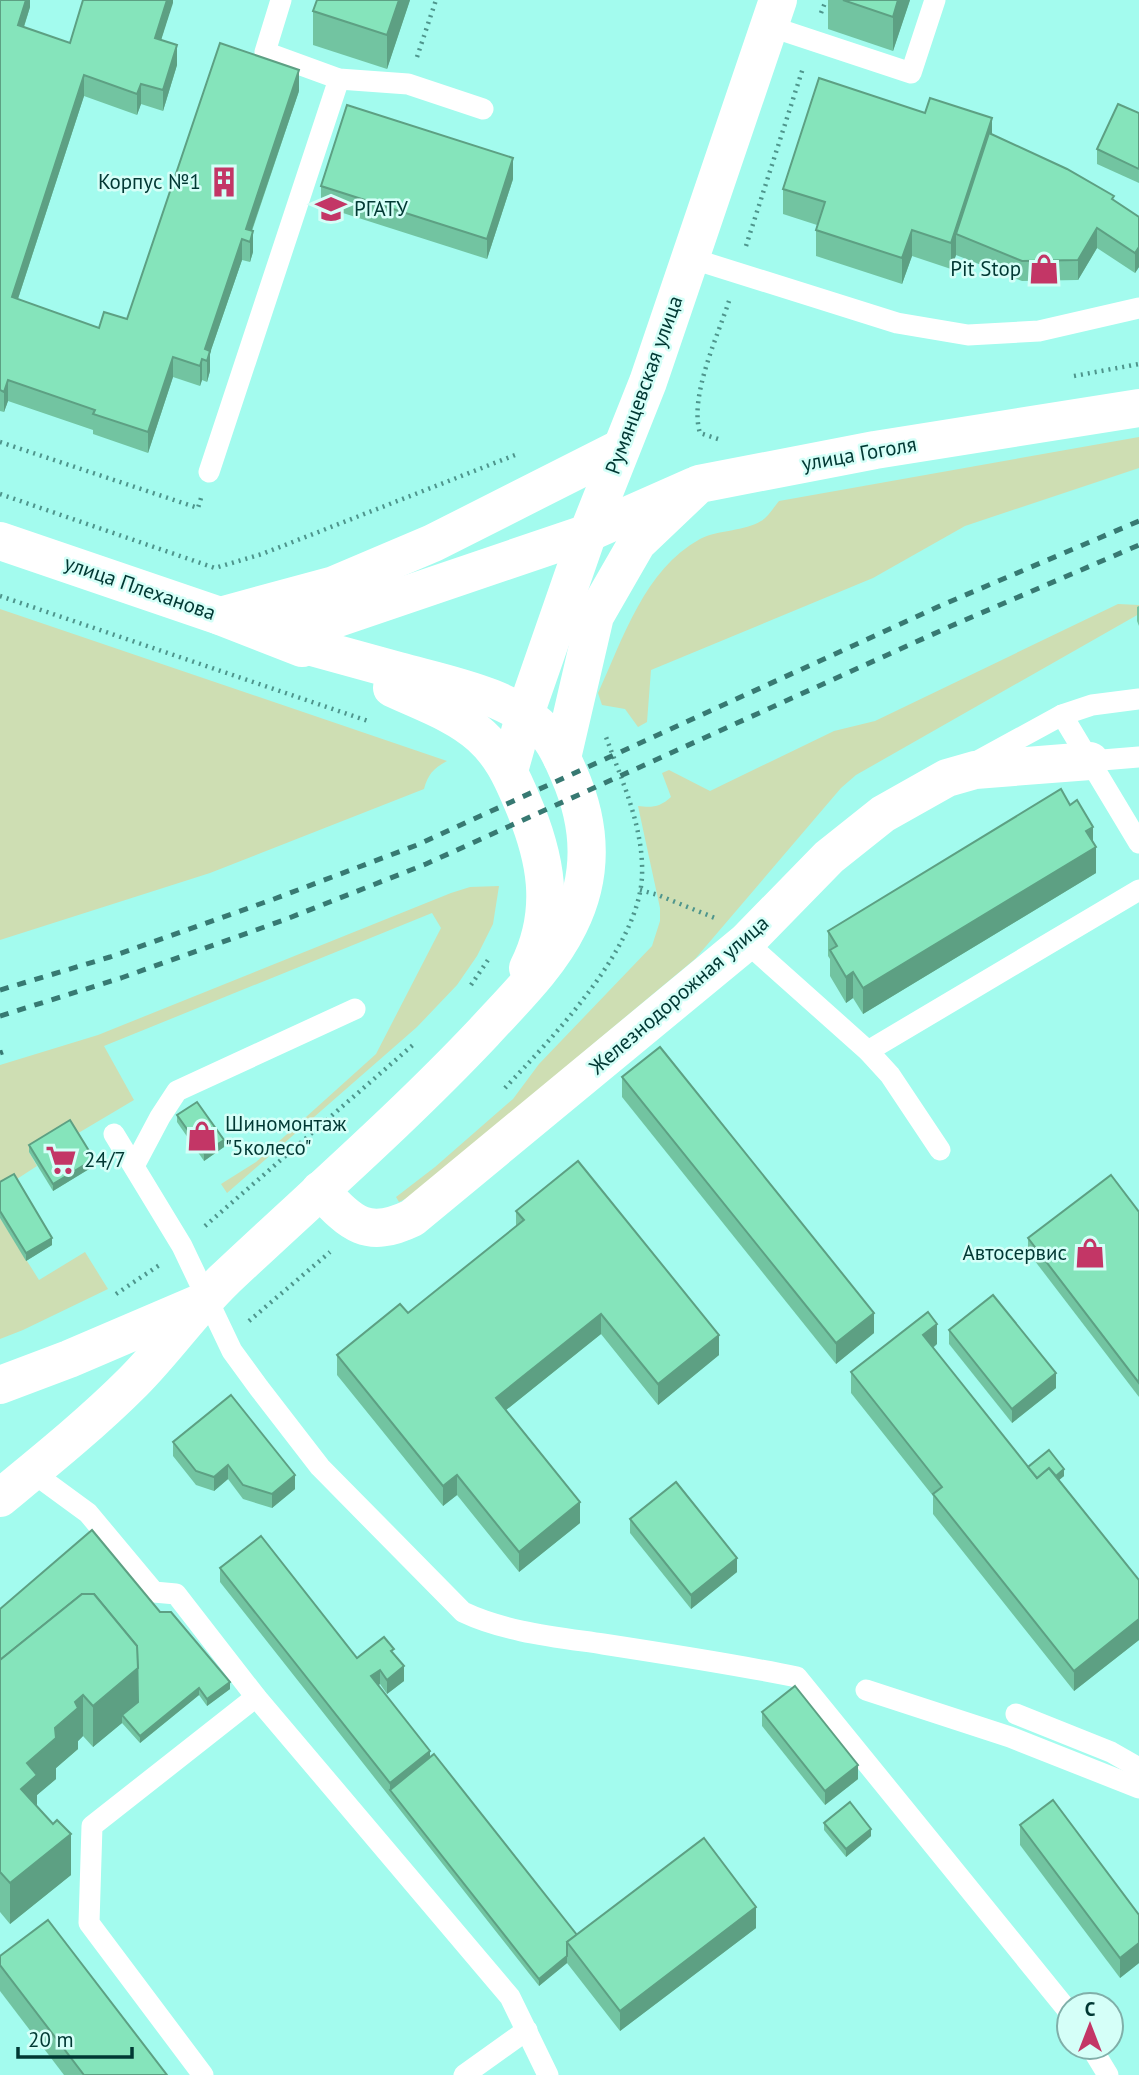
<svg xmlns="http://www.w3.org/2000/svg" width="1139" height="2075" font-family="'PT Sans',sans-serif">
<rect width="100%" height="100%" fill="#a3fbee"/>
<!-- green -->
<g fill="#cedeb3">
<path d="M1139 437V468L965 526 873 578 651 670 647 722 638 727 625 709 602 705 598 693C623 639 644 570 700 539 717 530 746 531 761 521 768 517 774 507 779 501Z"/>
<path d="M1118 604 1139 605V614L856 775 841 788 695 959 411 1196 399 1202 396 1197 435 1167 513 1099 539 1064 652 946 660 921V908L638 806C652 808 660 807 671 797L662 773 669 770 710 791 834 731 875 721Z"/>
<path d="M0 609 447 761C434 768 428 774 424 789L210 873 0 940Z"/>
<path d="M499 886 493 924 477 956 457 985 417 1027 227 1193 221 1184 256 1162 376 1054 441 928 432 913 104 1046 134 1100 75 1135 29 1152 37 1166 0 1190V1065L98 1035 451 893 470 887Z"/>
<path d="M0 1218 39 1280 85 1252 108 1289 23 1330 0 1339Z"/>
</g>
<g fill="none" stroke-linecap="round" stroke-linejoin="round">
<!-- path -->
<g stroke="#4e958c" stroke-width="4.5" stroke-dasharray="2 5" stroke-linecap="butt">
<path d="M821 13 826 0"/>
<path d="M417 57 436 0"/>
<path d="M746 246 803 68"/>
<path d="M1074 376 1139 364"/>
<path d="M718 439 700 433C689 397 717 338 729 301"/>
<path d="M0 442 198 508 201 498"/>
<path d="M0 494 215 568 262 554 515 455"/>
<path d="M0 596 371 722"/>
<path d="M640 890 658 895 715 918"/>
<path d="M471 985 490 957"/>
<path d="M505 1088C552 1038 639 948 642 876 644 828 622 781 606 737"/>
<path d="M205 1226 414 1044"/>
<path d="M116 1294 161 1264"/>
<path d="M249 1321 330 1252"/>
</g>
<!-- lane -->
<g stroke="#fff" stroke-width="21">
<path d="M281 0 265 52 339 79 408 84 483 109"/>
<path d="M769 26 911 73 935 0"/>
<path d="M690 258 897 323 968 335 1039 331 1139 308"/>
<path d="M209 472 339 79"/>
<path d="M1062 715 1139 843"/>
<path d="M1090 761 1139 757"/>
<path d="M976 762 1062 715 1092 705 1139 699"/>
<path d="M746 942 868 1051 890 1075 940 1150"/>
<path d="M868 1051 1139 890"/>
<path d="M114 1134 182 1246 232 1351 259 1388 320 1467 463 1612C505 1632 556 1637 603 1644 668 1654 733 1664 797 1677L1069 2012"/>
<path d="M134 1166 160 1117 177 1091 355 1009"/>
<path d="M32 1472 88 1513 154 1592 176 1594 256 1697 510 1997 548 2075"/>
<path d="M866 1690 1010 1737 1139 1788"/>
<path d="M1016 1714 1111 1752 1139 1768"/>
<path d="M1091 2047 1108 2075"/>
<path d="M203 2075 89 1923 92 1826 256 1697"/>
<path d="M464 2075 527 2030"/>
</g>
<!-- street -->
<g stroke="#fff" stroke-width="38">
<path d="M220 616 334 585 433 543 621 448"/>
<path d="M279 638 588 533 694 486"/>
<path d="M509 771 525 714 588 533 648 382 778 0"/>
<path d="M320 1190C351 1223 366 1240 412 1218L746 942 829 857 883 814 947 778 975 770 1090 761"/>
</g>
<!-- secondary -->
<g stroke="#fff" stroke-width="38">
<path d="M0 541 220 616 302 648"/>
<path d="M392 688C422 702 457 714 481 736 501 754 511 775 521 799 546 856 557 910 528 968"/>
<path d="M562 758 595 616 637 543 699 484 875 450 1139 408"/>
<path d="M0 1385 69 1359 200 1303"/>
<path d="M0 1498C45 1461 91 1424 133 1382 165 1350 191 1312 224 1280 311 1198 402 1119 484 1032 514 999 549 966 569 925 594 875 591 824 569 774 563 760 557 745 547 734 514 696 446 684 399 671 359 660 319 649 279 638"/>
</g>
<!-- rail -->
<g stroke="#377972" stroke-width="5" stroke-dasharray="9 9" stroke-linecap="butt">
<path d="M0 990 110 957 274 899 417 845 942 605 1139 521"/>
<path d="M0 1016 121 978 284 920 426 864 951 626 1139 545"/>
<path d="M0 1053 3 1052"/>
</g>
</g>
<!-- wall -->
<g fill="#72c4a1">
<path d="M0 0H30V7L24 27 70 43 173 0 161 40 177 65 163 111 141 104 137 115 84 96 18 299 99 328 127 319 299 91 252 231 253 252 250 262 242 260 210 353V371L207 382 202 380 200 386 173 377 148 453 93 434V430L8 401 4 412 0 411Z"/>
<path d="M410 0 387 69 313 45V11Z"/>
<path d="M828 0H910L893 51 828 29Z"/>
<path d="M1139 113V183L1097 164V149Z"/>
<path d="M992 135 1114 201 1139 217V267L1135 273 1097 248 1078 280 1022 281 956 255 951 269 912 256 902 284 816 256V230L817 225 783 214V189Z"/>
<path d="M513 179 487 259 321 206V186Z"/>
<path d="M1139 606V626L1137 621V607Z"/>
<path d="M1093 842 1096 873 863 1014 853 998 846 1003 830 976V959L828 956V931Z"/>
<path d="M622 1077 874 1333 836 1364 622 1097Z"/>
<path d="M177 1115 224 1147 204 1161 177 1122Z"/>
<path d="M29 1145 94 1166 53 1191 29 1152Z"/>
<path d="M0 1182 52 1245 26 1261 0 1218Z"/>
<path d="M516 1211 719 1355 658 1405 601 1334 506 1410 580 1523 519 1572 457 1495 443 1506 337 1375V1355L408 1313 516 1226Z"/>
<path d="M1139 1212V1397L1028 1252V1238Z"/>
<path d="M949 1330 1056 1388 1012 1423 949 1344Z"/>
<path d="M937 1344 933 1348 1028 1467 1064 1476 1059 1480 1139 1580V1640L1074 1691 933 1514V1496L851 1393V1372Z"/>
<path d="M173 1442 295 1489 272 1508 243 1499 228 1479 214 1491 196 1485 173 1456Z"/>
<path d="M630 1519 737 1572 691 1609 630 1533Z"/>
<path d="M220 1568 357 1658 394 1654 404 1681 387 1694 380 1684 378 1685 430 1758 577 1935 756 1928 620 2031 567 1963 539 1986 220 1582Z"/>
<path d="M0 1609 160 1612 230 1689 207 1706 199 1695 140 1743 122 1723 93 1747 83 1736 78 1741V1749L56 1768V1779L37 1795V1807L71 1875 10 1924 0 1912Z"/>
<path d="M762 1712 858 1779 825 1805 762 1726Z"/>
<path d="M824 1823 871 1836 846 1857 824 1830Z"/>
<path d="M1020 1825 1139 1915V1963L1120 1978 1020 1845Z"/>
<path d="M0 1956 167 2075H64L0 1991Z"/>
</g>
<!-- shaded-wall -->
<g fill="#5da083">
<path d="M26 0H30V7L18 45V25Z"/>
<path d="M167 0H173V3L155 59V38Z"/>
<path d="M399 0H410L387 69V35Z"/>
<path d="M898 0H910L893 51V17Z"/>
<path d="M177 45V65L163 111V90Z"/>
<path d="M299 70V91L248 241 246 229Z"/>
<path d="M84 75V96L12 317V297Z"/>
<path d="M141 84V104L137 115V94Z"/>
<path d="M992 118V143L956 234V255L951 269V243Z"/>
<path d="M513 158V179L487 259V239Z"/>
<path d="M1097 228V248L1078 280V260Z"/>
<path d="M912 230V256L902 284V258Z"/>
<path d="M253 231V252L250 262V242Z"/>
<path d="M242 239V260L210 353V371L207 382V361L205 349Z"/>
<path d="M1139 247V267L1135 273V253Z"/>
<path d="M173 357V377L148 453V432Z"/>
<path d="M202 359V380L200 386V366Z"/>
<path d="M8 380V401L4 412V392Z"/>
<path d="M1093 827V849L1096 847V873L863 1014V988Z"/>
<path d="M853 972V998L846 1003V977Z"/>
<path d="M224 1140V1147L204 1161V1153Z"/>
<path d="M94 1159V1166L53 1191V1184Z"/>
<path d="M52 1238V1245L26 1261V1253Z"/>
<path d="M874 1313V1333L836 1364V1343Z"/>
<path d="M601 1314V1334L496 1418V1398Z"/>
<path d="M937 1324V1344L923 1355V1335Z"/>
<path d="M719 1335V1355L658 1405V1384Z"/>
<path d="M1056 1373V1388L1012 1423V1409Z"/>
<path d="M228 1465V1479L214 1491V1477Z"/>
<path d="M1064 1469V1476L1037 1498V1491Z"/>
<path d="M295 1475V1489L272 1508V1494Z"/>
<path d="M457 1475V1495L443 1506V1486Z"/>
<path d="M580 1502V1523L519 1572V1552Z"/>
<path d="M737 1558V1572L691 1609V1595Z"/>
<path d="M1139 1619V1640L1074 1691V1671Z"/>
<path d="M404 1666V1681L387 1694V1680Z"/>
<path d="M138 1668V1709L122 1715V1723L93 1747V1706Z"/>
<path d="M380 1670V1684L371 1691V1676Z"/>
<path d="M230 1682V1689L207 1706V1699Z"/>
<path d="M199 1688V1695L140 1743V1736Z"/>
<path d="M83 1695V1736L78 1741V1749L56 1768V1779L37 1795V1816L21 1789 27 1763 75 1702Z"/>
<path d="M430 1751V1765L390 1790V1783Z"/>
<path d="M858 1765V1779L825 1805V1791Z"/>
<path d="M871 1829V1836L846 1857V1849Z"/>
<path d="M71 1834V1875L10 1924V1883Z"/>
<path d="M756 1907V1928L620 2031V2011Z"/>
<path d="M1139 1943V1963L1120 1978V1958Z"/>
<path d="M567 1956V1963L539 1986V1979Z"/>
</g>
<!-- building -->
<g fill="#85e4bb" stroke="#5da083" stroke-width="2">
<path d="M0 0H26L18 25 70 43 83 0H167L155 38 177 45 163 90 141 84 137 94 84 75 12 297 99 328 104 312 127 319 220 43 299 70 246 229 253 231 250 242 242 239 205 349 210 351 207 361 202 359 200 366 173 357 148 432 93 414 95 410 8 380 4 392 0 390Z"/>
<path d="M317 0H399L387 35 313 11Z"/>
<path d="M843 0H898L893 17Z"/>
<path d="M819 78 925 113 930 98 992 118 951 243 912 230 902 258 816 230 825 202 783 189Z"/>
<path d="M1118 104 1139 113V169L1097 149Z"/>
<path d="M347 105 513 158 487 239 321 186Z"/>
<path d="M989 133 1067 169 1114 196 1112 199 1139 217V247L1135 253 1097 228 1078 260 1022 261 956 234Z"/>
<path d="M1061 789 1070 805 1077 800 1093 827 1086 831 1096 847 863 988 853 972 846 977 830 950 837 946 828 931Z"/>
<path d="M660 1047 874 1313 836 1343 622 1077Z"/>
<path d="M197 1102 224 1140 204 1153 177 1115Z"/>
<path d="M70 1120 94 1159 53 1184 29 1145Z"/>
<path d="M578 1161 719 1335 658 1384 601 1314 496 1398 580 1502 519 1552 457 1475 443 1486 337 1355 400 1304 408 1313 524 1220 516 1211Z"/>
<path d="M14 1174 52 1238 26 1253 0 1211V1182Z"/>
<path d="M1111 1175 1139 1212V1383L1028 1238Z"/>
<path d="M993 1295 1056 1373 1012 1409 949 1330Z"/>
<path d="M928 1312 937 1324 923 1335 1037 1478 1049 1468 1139 1580V1619L1074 1671 933 1494 942 1487 851 1372Z"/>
<path d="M231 1395 295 1475 272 1494 243 1485 228 1465 214 1477 196 1471 173 1442Z"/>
<path d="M1049 1450 1064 1469 1056 1476 1049 1468 1037 1478 1028 1467Z"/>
<path d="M676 1482 737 1558 691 1595 630 1519Z"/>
<path d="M92 1530 160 1612H171L230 1682 207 1699 199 1688 140 1736 122 1715 138 1702 137 1646 94 1594H82L0 1660V1609Z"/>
<path d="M261 1536 357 1658 384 1637 394 1649 391 1651 404 1666 387 1680 380 1670 371 1676 430 1751 390 1783 220 1568Z"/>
<path d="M82 1594H94L137 1646 138 1668 93 1706 83 1695 75 1702 78 1708 55 1728 56 1738 27 1763 37 1775 21 1789 53 1824 57 1820 71 1834 10 1883 0 1872V1660Z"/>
<path d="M795 1686 858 1765 825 1791 762 1712Z"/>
<path d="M434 1754 577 1935 567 1942V1956L539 1979 390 1790Z"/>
<path d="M1053 1800 1139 1915V1943L1120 1958 1020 1825Z"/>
<path d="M850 1802 871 1829 846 1849 824 1823Z"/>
<path d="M704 1838 756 1907 620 2011 567 1942Z"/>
<path d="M48 1920 167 2075H84L0 1965V1956Z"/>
</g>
<!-- icons -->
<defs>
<g id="building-bare" transform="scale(2.415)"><path d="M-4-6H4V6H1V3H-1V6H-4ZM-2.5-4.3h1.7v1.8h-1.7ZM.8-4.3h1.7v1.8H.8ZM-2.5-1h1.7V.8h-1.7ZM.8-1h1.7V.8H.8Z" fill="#c33666" stroke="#d5fff8" stroke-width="2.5" paint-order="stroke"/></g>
<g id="university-bare" transform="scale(2.415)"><path d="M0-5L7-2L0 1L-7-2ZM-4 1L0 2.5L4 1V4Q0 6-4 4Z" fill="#c33666" stroke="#d5fff8" stroke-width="2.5" paint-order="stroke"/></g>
<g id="shop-bare" transform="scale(2.415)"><path d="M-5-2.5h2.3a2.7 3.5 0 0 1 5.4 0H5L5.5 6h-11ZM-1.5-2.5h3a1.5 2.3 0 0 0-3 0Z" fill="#c33666" stroke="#d5fff8" stroke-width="2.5" paint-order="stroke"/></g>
<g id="supermarket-bare" transform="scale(2.415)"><path d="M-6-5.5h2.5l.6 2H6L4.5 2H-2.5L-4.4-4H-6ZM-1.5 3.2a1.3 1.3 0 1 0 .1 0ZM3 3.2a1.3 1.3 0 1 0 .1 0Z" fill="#c33666" stroke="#d5fff8" stroke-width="2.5" paint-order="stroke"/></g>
</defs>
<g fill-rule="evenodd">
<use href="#building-bare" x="224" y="182"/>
<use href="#university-bare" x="331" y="209"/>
<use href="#shop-bare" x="1044" y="269"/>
<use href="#shop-bare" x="202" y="1136"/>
<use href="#supermarket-bare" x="61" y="1160"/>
<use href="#shop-bare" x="1090" y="1253"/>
</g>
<g text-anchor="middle" stroke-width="5" stroke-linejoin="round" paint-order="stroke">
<!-- poi labels -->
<g font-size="21" fill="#013833" stroke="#d5fff8" text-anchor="end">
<text x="201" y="189">Корпус №1</text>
<text x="354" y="216" text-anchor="start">РГАТУ</text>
<text x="1021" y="276">Pit Stop</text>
<text x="225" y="1131" text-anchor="start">Шиномонтаж<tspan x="225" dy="24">"5колесо"</tspan></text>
<text x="84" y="1167" text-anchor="start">24/7</text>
<text x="1067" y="1260">Автосервис</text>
</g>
<!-- street labels -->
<g font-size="21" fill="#013833" stroke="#d5fff8">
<text transform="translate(644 385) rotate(-70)" y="7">Румянцевская улица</text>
<text transform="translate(859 454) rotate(-10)" y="7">улица Гоголя</text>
<text transform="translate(140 588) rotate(19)" y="7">улица Плеханова</text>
<text transform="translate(679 995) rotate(-41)" y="7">Железнодорожная улица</text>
</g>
</g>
<!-- north arrow -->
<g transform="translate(1090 2026)"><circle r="33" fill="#d5fff8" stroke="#80afa9" stroke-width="2"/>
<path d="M0-5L12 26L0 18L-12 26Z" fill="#c33666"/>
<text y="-10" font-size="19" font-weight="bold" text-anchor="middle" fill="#013833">С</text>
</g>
<!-- scale -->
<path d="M18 2047v10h114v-10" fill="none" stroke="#013833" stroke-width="3.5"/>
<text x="28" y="2047" font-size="21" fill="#013833" stroke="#d5fff8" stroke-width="5" paint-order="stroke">20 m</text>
</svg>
